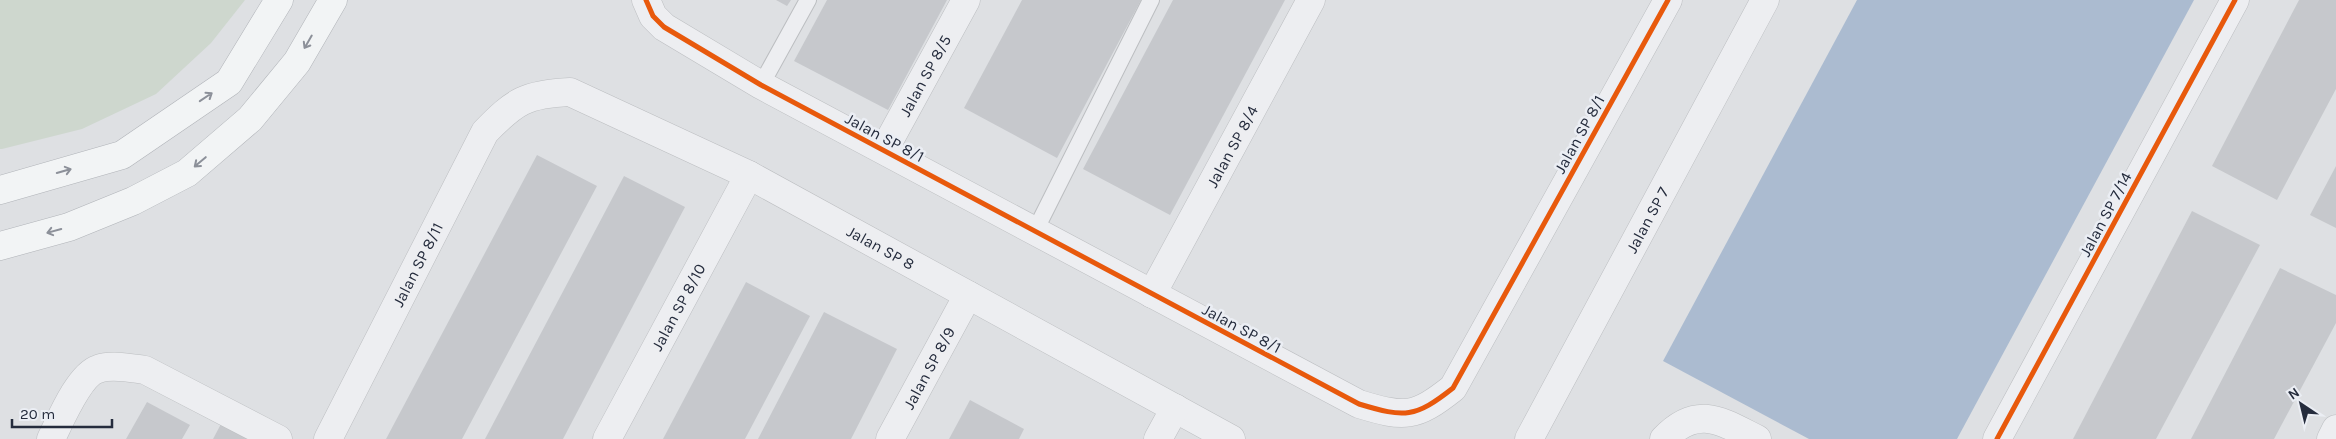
<svg xmlns="http://www.w3.org/2000/svg" width="2336" height="439" font-family="Karla,sans-serif">
<rect width="100%" height="100%" fill="#dee0e3"/>
<!-- green -->
<path fill="#ced7ce" d="M0 0H245L211 43 156 94 82 129 2 149H0Z"/>
<!-- water -->
<path fill="#abbbd0" d="M1857 0H2194L1957 439H1809L1663 361Z"/>
<!-- building -->
<g fill="#c6c8cc">
<path d="M776 0H791L787 6Z"/>
<path d="M827 0H947L888 110 794 61Z"/>
<path d="M1022 0H1141L1057 158 964 108Z"/>
<path d="M1173 0H1285L1170 215 1083 169Z"/>
<path d="M2299 0H2336V89L2277 200 2212 166Z"/>
<path d="M537 155 597 186 462 439H386Z"/>
<path d="M2336 166V228L2310 215Z"/>
<path d="M624 176 685 207 563 439H485Z"/>
<path d="M2192 211 2260 245 2156 439H2073Z"/>
<path d="M2280 268 2336 295V323L2274 439H2191Z"/>
<path d="M746 282 810 316 745 439H663Z"/>
<path d="M824 312 897 349 851 439H758Z"/>
<path d="M970 400 1024 429 1019 439H949Z"/>
<path d="M147 402 190 425 182 439H126Z"/>
<path d="M221 424 248 439H213Z"/>
</g>
<g fill="none" stroke-linecap="round" stroke-linejoin="round">
<!-- service casing -->
<g stroke="#bcbec1" stroke-width="18">
<g id="service">
<path d="M761 85 808 0"/>
<path d="M1035 231 1151 0"/>
</g>
</g>
<!-- minor casing -->
<g stroke="#bcbec1" stroke-width="29">
<g id="minor">
<path d="M646 0 653 16 664 27 761 85 1359 404C1405 418 1415 418 1453 388L1668 0"/>
<path id="s1" d="M884 150 966 0"/>
<path id="s2" d="M1152 294 1311 0"/>
<path d="M51 439C60 421 79 375 98 369 112 364 130 368 145 370L278 439"/>
<path id="s3" d="M328 439 485 132C515 101 526 94 570 92L749 175 1231 439"/>
<path id="s4" d="M607 439 749 175"/>
<path id="s5" d="M890 439 968 295"/>
<path d="M1158 439 1175 408"/>
<path id="s6" d="M1529 439 1765 0"/>
<path d="M1664 439C1697 404 1721 421 1757 439"/>
<path d="M1997 439 2235 0"/>
<path d="M2331 439 2336 429"/>
</g>
</g>
<!-- motorway casing -->
<g stroke="#b0b3b8" stroke-width="29">
<g id="motorway">
<path d="M0 190 122 155 229 82 279 0"/>
<path d="M0 246 69 227 133 201 187 173 250 119 297 62 333 0"/>
</g>
</g>
<!-- service -->
<use href="#service" stroke="#edeef1" stroke-width="16"/>
<!-- minor -->
<use href="#minor" stroke="#edeef1" stroke-width="28"/>
<!-- motorway -->
<use href="#motorway" stroke="#f2f4f5" stroke-width="28"/>
<!-- cycleway casing -->
<g stroke="#ebeef4" stroke-width="8">
<g id="cycleway">
<path d="M646 0 653 16 664 27 761 85 1359 404C1405 418 1415 418 1453 388L1668 0"/>
<path d="M1997 439 2235 0"/>
</g>
</g>
<!-- cycleway -->
<use href="#cycleway" stroke="#e8590c" stroke-width="5"/>
</g>
<!-- one-way arrows -->
<defs><path id="oneway-shaft" d="M-6 0H5M1.5-3L5.5 0L1.5 3" fill="none" stroke-width="1.6" stroke-linecap="round" stroke-linejoin="round" transform="scale(1.25)"/></defs>
<g stroke="#8c9099">
<use href="#oneway-shaft" transform="translate(308 42) rotate(120)"/>
<use href="#oneway-shaft" transform="translate(206 97) rotate(-34)"/>
<use href="#oneway-shaft" transform="translate(200 162) rotate(140)"/>
<use href="#oneway-shaft" transform="translate(64 171) rotate(-16)"/>
<use href="#oneway-shaft" transform="translate(54 231) rotate(165)"/>
</g>
<g text-anchor="middle" stroke-width="5" stroke-linejoin="round" paint-order="stroke">
<!-- street labels -->
<g font-size="16" fill="#252c3d" stroke="#ebeef4">
<text dy="6" stroke="none"><textPath href="#s1" startOffset="85">Jalan SP 8/5</textPath></text>
<text transform="translate(1579 134) rotate(-61)" y="6">Jalan SP 8/1</text>
<text transform="translate(885 137) rotate(28)" y="6">Jalan SP 8/1</text>
<text dy="6" stroke="none"><textPath href="#s2" startOffset="168">Jalan SP 8/4</textPath></text>
<text transform="translate(2105 214) rotate(-62)" y="6">Jalan SP 7/14</text>
<text dy="6" stroke="none"><textPath href="#s6" startOffset="249">Jalan SP 7</textPath></text>
<text dy="6" stroke="none"><textPath href="#s3" startOffset="790">Jalan SP 8</textPath></text>
<text dy="6" stroke="none"><textPath href="#s3" startOffset="196">Jalan SP 8/11</textPath></text>
<text dy="6" stroke="none"><textPath href="#s4" startOffset="150">Jalan SP 8/10</textPath></text>
<text transform="translate(1242 328) rotate(28)" y="6">Jalan SP 8/1</text>
<text dy="6" stroke="none"><textPath href="#s5" startOffset="81">Jalan SP 8/9</textPath></text>
</g>
</g>
<!-- north arrow -->
<g transform="translate(2301 404) rotate(325)" stroke="#ebeef4" stroke-width="4" paint-order="stroke">
<path d="M0-4L9 19L0 12L-9 19Z" fill="#252c3d"/>
<text y="-8" font-size="14" font-weight="bold" text-anchor="middle" fill="#252c3d">N</text>
</g>
<!-- scale -->
<path d="M12 419v8h100v-8" fill="none" stroke="#252c3d" stroke-width="2.5"/>
<text x="20" y="419" font-size="15" fill="#252c3d" stroke="#ebeef4" stroke-width="4" paint-order="stroke">20 m</text>
</svg>
